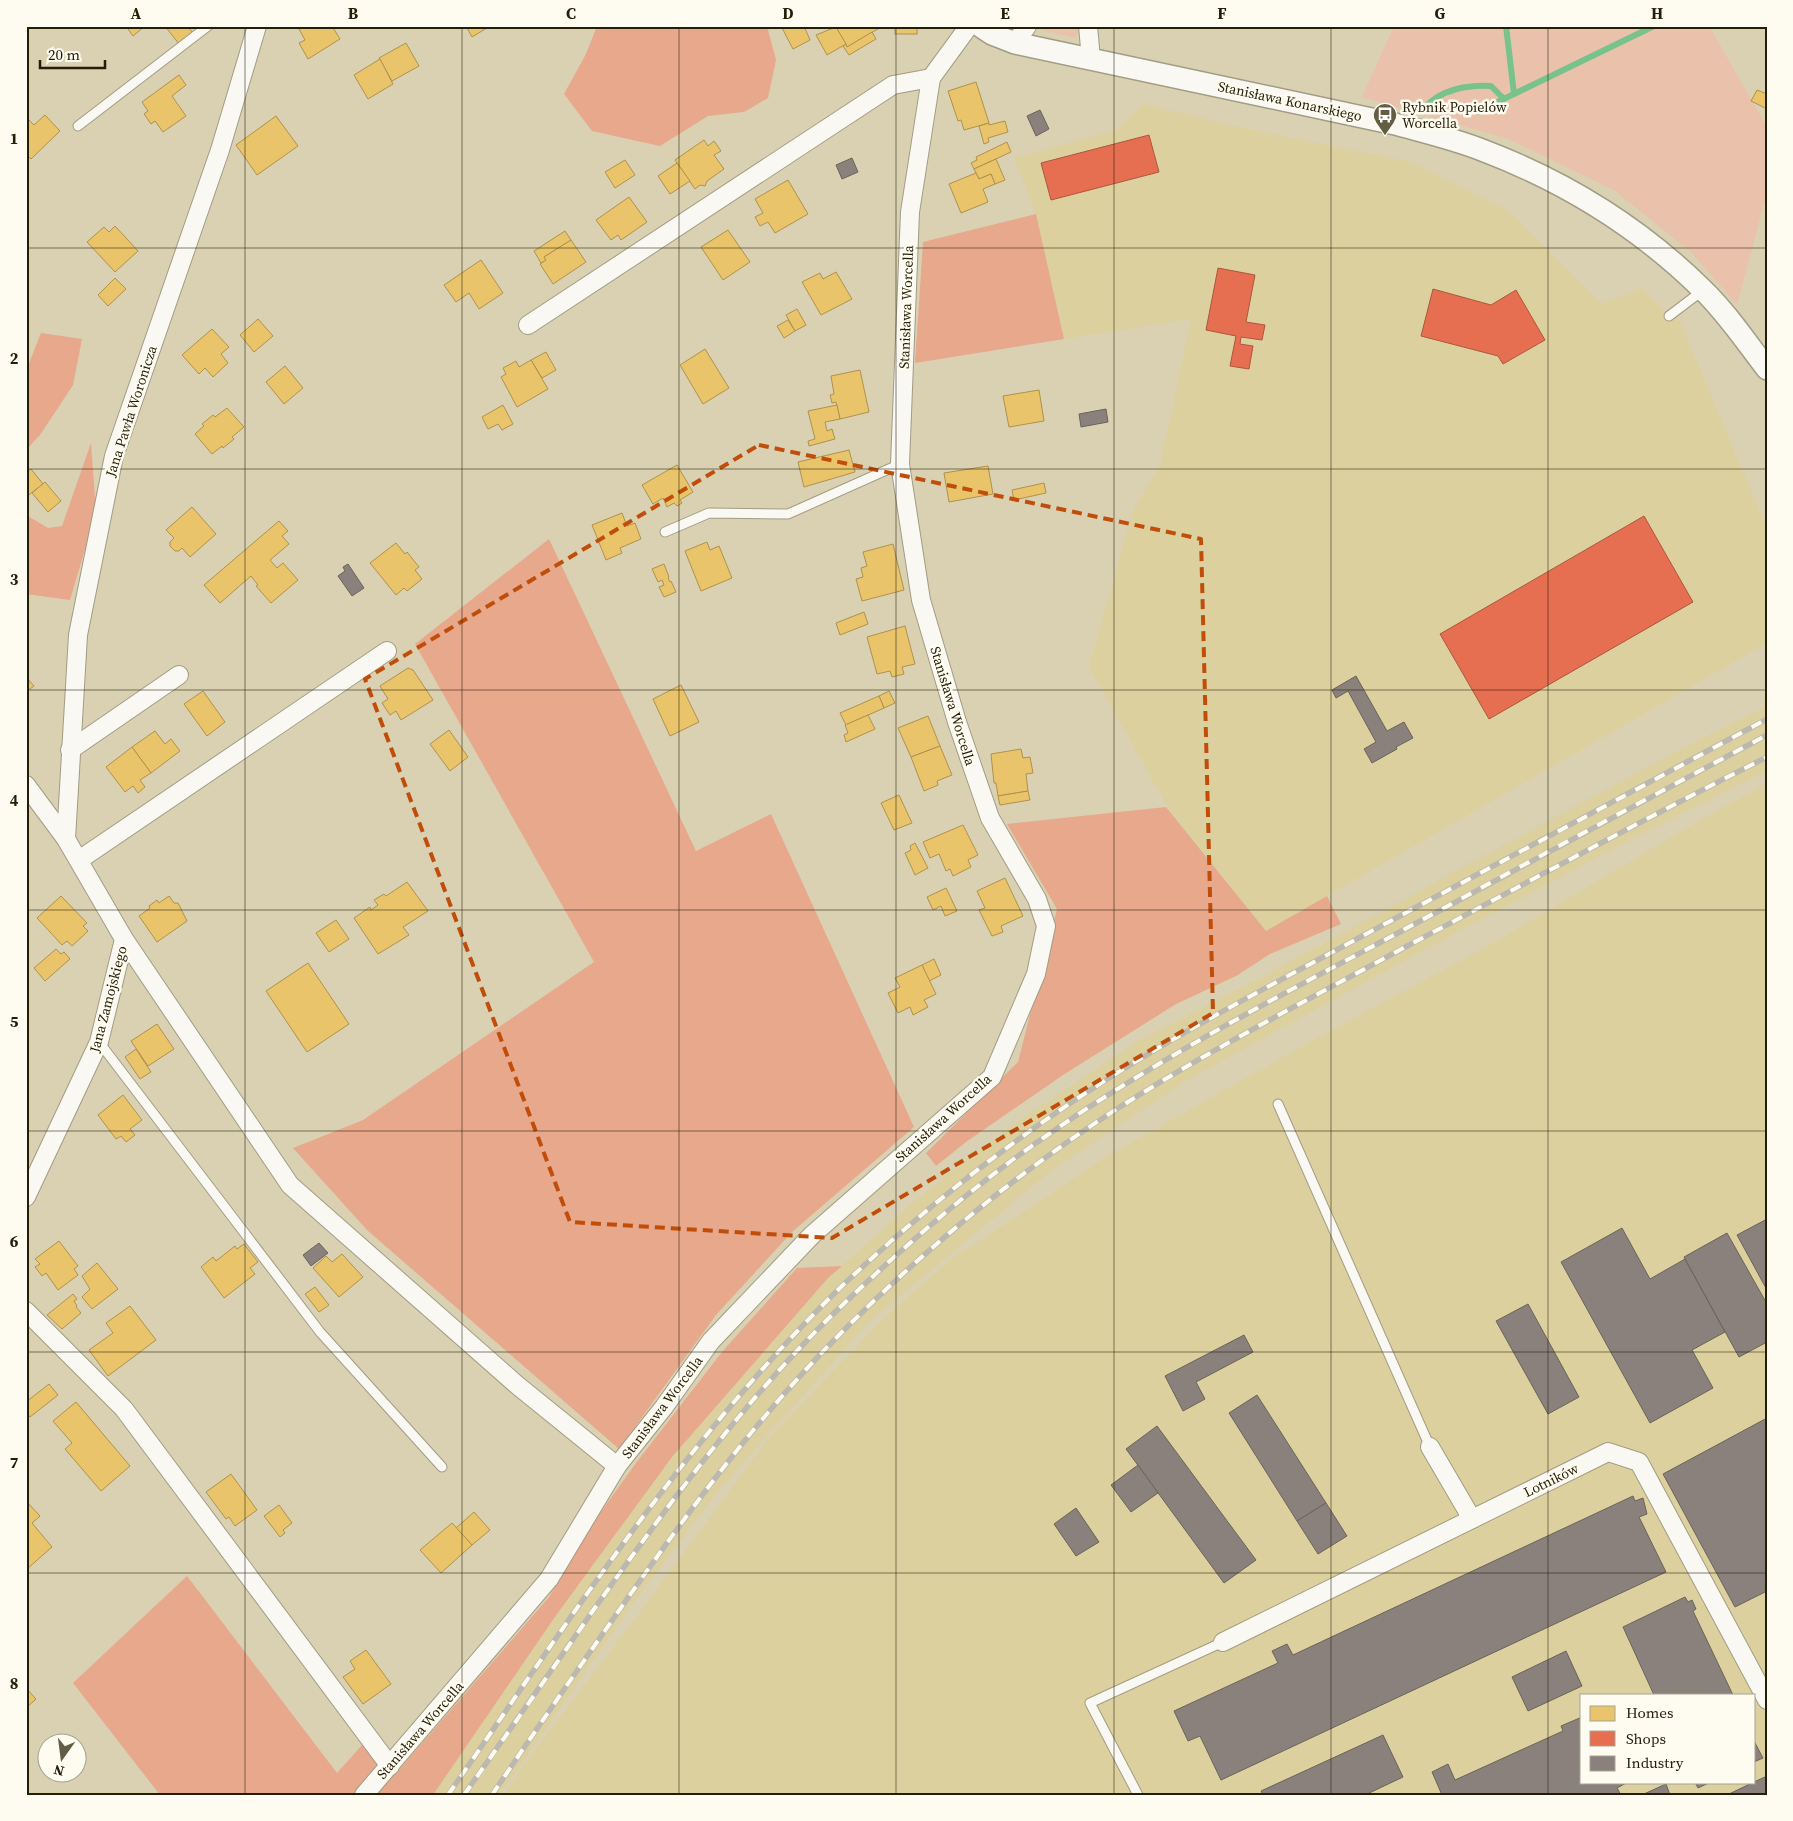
<svg xmlns="http://www.w3.org/2000/svg" width="1793" height="1821" font-family="'Source Serif 4',serif">
<rect width="100%" height="100%" fill="#d9d1b2"/>
<!-- built -->
<g fill="#ddd09f" fill-rule="evenodd">
<path d="M1143 104 1234 126 1411 162 1509 211 1602 304 1641 288 1668 316 1675 310 1767 528V643L1266 931 1170 811 1089 667 1133 510 1160 465 1191 319 1064 339 1036 214 1014 157 1117 130Z"/>
<path d="M1767 705V771L1646 832 1459 931 1189 1079 1052 1170 870 1321 717 1492 631 1606 500 1795H433L585 1573 672 1457 748 1361 828 1278 919 1197 1015 1123 1138 1041 1263 976 1636 773Z"/>
<path d="M1767 783V1795H504L523 1766 640 1612 768 1439 885 1317 954 1257 1042 1200 1104 1158 1306 1044 1495 942 1673 836ZM1582 1695H1754V1782H1582Z"/>
</g>
<!-- green -->
<g fill="#eac2ab">
<path d="M1077 26 1079 31 1076 38 1044 31V27Z"/>
<path d="M1394 26H1712V31L1767 127V193L1737 305 1692 253 1614 190 1508 139 1362 97Z"/>
</g>
<!-- forest -->
<g fill="#e7a88c">
<path d="M597 26H767L776 60 768 98 744 112 708 116 660 146 592 131 564 94 586 54Z"/>
<path d="M1036 214 1064 339 915 363 923 242Z"/>
<path d="M41 333 82 339 73 385 40 435 26 450V371Z"/>
<path d="M91 443 96 512 70 600 26 594V515L48 528 62 526Z"/>
<path d="M549 539 696 851 771 814 914 1127 792 1232 716 1315 619 1449 367 1230 293 1148 363 1120 594 962 415 644Z"/>
<path d="M1166 807 1266 931 1327 896 1341 924 1270 954 1236 976 1176 1004 1063 1075 966 1142 936 1166 926 1153 1018 1062 1057 909 1007 824Z"/>
<path d="M842 1266 828 1278 672 1457 557 1614 433 1795H160L73 1683 187 1576 337 1773 363 1744 398 1771 549 1597 587 1531 636 1463 722 1352 797 1268Z"/>
</g>
<!-- homes -->
<g fill="#e9c46a" stroke="#ae924d">
<path d="M126 26H145L133 36Z"/>
<path d="M165 26H189L188 27 193 33 179 44Z"/>
<path d="M303 26H332L340 39 308 59 299 43 305 40 299 29Z"/>
<path d="M466 26H490L472 37Z"/>
<path d="M781 26H804L810 40 793 49Z"/>
<path d="M843 26H883L847 47 837 29Z"/>
<rect x="895" y="26" width="22" height="8"/>
<path d="M836 27 846 44 827 55 816 35Z"/>
<path d="M872 32 876 39 849 55 843 46 846 44 847 47Z"/>
<path d="M406 43 419 66 392 81 379 58Z"/>
<path d="M380 59 393 84 368 99 354 75Z"/>
<path d="M179 75 186 85 172 96 186 116 163 132 155 121 151 124 144 114 148 111 142 102Z"/>
<path d="M976 82 989 123 964 130 961 120 958 121 948 91Z"/>
<path d="M1757 90 1767 94V109L1751 101Z"/>
<path d="M45 115 60 131 31 159 26 154V121L28 119 34 125Z"/>
<path d="M276 116 298 146 257 175 236 145Z"/>
<path d="M1005 121 1008 132 988 138 989 142 984 144 979 126 989 123V125Z"/>
<path d="M704 140 708 146 714 141 721 151 714 155 724 169 707 181 705 186 700 185 695 189 675 160Z"/>
<path d="M1007 142 1011 152 974 169 971 163 977 160 976 157Z"/>
<path d="M996 159 1005 180 995 184 991 174 979 179 974 169Z"/>
<path d="M625 160 635 175 615 188 605 172Z"/>
<path d="M677 163 690 181 670 194 658 176Z"/>
<path d="M976 173 979 179 991 174 995 184 983 189 988 202 961 213 949 184Z"/>
<path d="M788 180 808 214 775 233 768 222 760 226 755 217 763 213 755 199Z"/>
<path d="M629 197 647 222 621 240 618 235 611 240 596 220Z"/>
<path d="M115 226 138 251 115 272 87 242 104 227 109 232Z"/>
<path d="M728 230 750 262 723 280 701 247Z"/>
<path d="M565 231 571 240 544 257 546 260 541 263 534 251Z"/>
<path d="M571 240 586 262 553 284 540 264 546 260 544 257Z"/>
<path d="M481 260 503 293 479 309 469 293 456 302 444 285Z"/>
<path d="M836 272 852 299 821 315 802 282 820 273 823 279Z"/>
<path d="M115 278 126 289 108 306 98 295Z"/>
<path d="M797 309 806 325 795 331 786 315Z"/>
<path d="M258 319 273 336 254 352 240 335Z"/>
<path d="M788 320 795 331 784 338 777 326Z"/>
<path d="M212 329 229 347 221 354 228 363 213 377 205 368 199 374 182 355Z"/>
<path d="M705 349 729 388 703 404 680 365Z"/>
<path d="M546 352 556 370 542 378 531 360Z"/>
<path d="M531 360 548 389 517 407 501 377 506 374 503 368 516 361 519 367Z"/>
<path d="M285 366 303 388 284 404 266 382Z"/>
<path d="M860 370 869 412 840 419 836 402 832 403 830 395 834 394 831 376Z"/>
<path d="M1039 390 1044 421 1009 427 1003 396Z"/>
<path d="M503 405 513 424 502 430 498 424 488 429 482 417Z"/>
<path d="M837 405 840 419 825 422 827 431 832 429 835 439 809 446 808 441 815 439 808 411Z"/>
<path d="M227 408 244 427 232 437 234 439 223 448 222 446 212 454 195 434 204 426 202 424 213 415 215 417Z"/>
<path d="M849 450 855 472 804 487 798 462Z"/>
<path d="M677 465 693 492 680 500 682 503 677 506 674 503 667 507 663 498 653 504 642 485Z"/>
<path d="M988 466 993 494 949 502 944 473Z"/>
<path d="M31 469 43 484 26 497V473Z"/>
<path d="M45 482 61 501 48 512 32 493Z"/>
<path d="M1044 483 1046 493 1014 500 1012 490Z"/>
<path d="M192 507 216 534 190 557 182 548 179 551H175L170 546V542L174 538 166 530Z"/>
<path d="M622 513 627 526 635 523 641 539 620 548 622 553 606 560 592 525Z"/>
<path d="M279 521 288 531 282 536 289 544 270 560 277 568 283 563 298 580 271 603 256 586 258 585 251 576 220 603 204 585Z"/>
<path d="M707 542 710 550 719 546 732 578 701 591 685 551Z"/>
<path d="M396 543 405 554 407 552 419 567 415 570 422 579 407 591 404 588 396 595 370 563Z"/>
<path d="M893 544 904 590 862 601 856 579 863 577 861 568 867 566 863 552Z"/>
<path d="M664 564 669 577 668 578 670 582 671 581 676 592 664 597 659 587 664 585 662 580 658 582 652 569Z"/>
<path d="M864 612 868 624 840 635 836 623Z"/>
<path d="M905 626 915 664 902 667 904 674 892 677 890 671 877 674 867 637Z"/>
<path d="M408 668 413 670 433 700 401 720 396 711 390 715 382 703 388 699 380 686Z"/>
<path d="M26 677 34 686 26 692Z"/>
<path d="M681 685 699 722 670 736 653 699Z"/>
<path d="M203 691 225 722 207 736 184 704Z"/>
<path d="M889 691 895 703 884 708 879 696Z"/>
<path d="M879 696 884 708 846 725 840 713Z"/>
<path d="M868 715 875 729 846 742 844 735 848 733 845 725Z"/>
<path d="M928 716 940 746 911 757 898 728Z"/>
<path d="M449 730 468 757 450 771 430 744Z"/>
<path d="M155 731 165 744 171 739 180 751 151 773 132 747Z"/>
<path d="M940 746 952 775 937 781 938 785 924 791 911 757Z"/>
<path d="M132 747 151 773 140 780 145 787 138 793 133 786 125 792 106 767Z"/>
<path d="M1021 749 1023 758 1030 757 1033 773 1026 774 1028 791 998 796 996 783H994L991 754Z"/>
<path d="M1028 791 1030 800 1000 805 998 796Z"/>
<path d="M899 795 912 823 894 830 881 803Z"/>
<path d="M963 825 978 855 968 860 971 867 953 876 950 869 946 871 939 854 930 858 923 842Z"/>
<path d="M915 843 928 868 915 875 905 853 911 850 910 846Z"/>
<path d="M1005 878 1023 916 1001 926 1003 932 992 936 979 910 985 908 977 891Z"/>
<path d="M407 882 428 911 403 927 409 935 378 954 354 918 370 907 371 910 378 905 374 900 384 894 386 896Z"/>
<path d="M946 888 957 911 945 916 941 906 933 910 927 897Z"/>
<path d="M61 896 87 923 83 926 88 931 72 946 67 941 62 945 37 918Z"/>
<path d="M169 896 174 903H178L187 921 157 942 139 916 150 908 149 906 157 900 159 903Z"/>
<path d="M336 920 349 939 329 952 316 933Z"/>
<path d="M56 949 61 954 64 952 70 959 45 981 34 968Z"/>
<path d="M934 959 941 975 929 981 922 965Z"/>
<path d="M308 963 349 1024 307 1052 266 991Z"/>
<path d="M922 965 936 994 924 1000 928 1007 913 1015 910 1007 898 1013 888 993 900 987 895 978Z"/>
<path d="M157 1024 174 1049 148 1066 131 1041Z"/>
<path d="M136 1049 151 1072 140 1079 125 1057Z"/>
<path d="M123 1095 142 1120 130 1129 135 1135 126 1142 121 1136 116 1139 98 1115Z"/>
<path d="M59 1241 78 1266 74 1269 78 1275 58 1290 46 1273 42 1276 35 1267 40 1264 35 1259Z"/>
<path d="M244 1244 258 1262 250 1268 255 1274 224 1298 201 1267 213 1257 216 1261 235 1246 237 1249Z"/>
<path d="M342 1254 363 1277 339 1297 313 1268 326 1256 332 1262Z"/>
<path d="M97 1263 118 1289 92 1309 82 1297 90 1289 82 1276Z"/>
<path d="M315 1287 329 1305 319 1312 305 1294Z"/>
<path d="M73 1294 77 1299 74 1301 77 1306 76 1307 81 1313 62 1329 47 1315Z"/>
<path d="M130 1306 156 1340 108 1376 89 1350 113 1333 106 1323Z"/>
<path d="M49 1384 58 1395 30 1417 26 1412V1402Z"/>
<path d="M76 1402 130 1466 101 1491 65 1449 72 1443 53 1421Z"/>
<path d="M231 1474 257 1510 235 1526 229 1517 226 1519 206 1492Z"/>
<path d="M26 1501 40 1516 32 1523 52 1547 27 1569Z"/>
<path d="M279 1505 292 1523 283 1530 285 1533 280 1537 264 1516Z"/>
<path d="M474 1512 490 1530 472 1545 456 1528Z"/>
<path d="M452 1523 472 1545 441 1573 420 1550Z"/>
<path d="M366 1650 391 1684 363 1704 343 1677 355 1669 350 1661Z"/>
<path d="M26 1688 36 1699 26 1708Z"/>
</g>
<!-- shops -->
<g fill="#e76f51" stroke="#ac573b">
<path d="M1149 135 1159 172 1051 200 1041 163Z"/>
<path d="M1218 268 1255 275 1246 322 1265 325 1262 340 1241 337 1240 344 1253 346 1249 369 1230 366 1236 336 1206 330Z"/>
<path d="M1433 289 1491 305 1516 290 1545 340 1503 364 1498 356 1421 336Z"/>
<path d="M1644 516 1693 602 1489 719 1440 634Z"/>
</g>
<!-- industry -->
<g fill="#8a817c" stroke="#6b6359">
<path d="M1040 110 1049 129 1036 136 1027 116Z"/>
<path d="M852 158 858 172 842 179 836 165Z"/>
<path d="M1106 409 1108 422 1081 427 1079 414Z"/>
<path d="M348 564 364 588 352 596 338 576 345 571 343 567Z"/>
<path d="M1356 676 1387 731 1404 722 1413 738 1396 747 1397 749 1372 763 1364 749 1376 742 1348 691 1336 698 1332 690Z"/>
<path d="M1767 1219V1290L1737 1235Z"/>
<path d="M1622 1228 1650 1279 1685 1259 1725 1332 1692 1350 1713 1388 1650 1423 1561 1262Z"/>
<path d="M1727 1233 1767 1304V1342L1739 1357 1684 1257Z"/>
<path d="M319 1243 328 1253 311 1266 303 1255Z"/>
<path d="M1528 1304 1579 1397 1548 1414 1496 1321Z"/>
<path d="M1244 1335 1253 1352 1196 1382 1205 1399 1183 1411 1165 1376Z"/>
<path d="M1257 1395 1326 1503 1297 1521 1229 1413Z"/>
<path d="M1767 1418V1591L1735 1607 1663 1474Z"/>
<path d="M1157 1426 1256 1560 1224 1583 1126 1449Z"/>
<path d="M1138 1465 1158 1493 1131 1512 1111 1485Z"/>
<path d="M1633 1496 1635 1501 1643 1498 1647 1514 1639 1517 1666 1572 1221 1780 1200 1736 1188 1741 1174 1711 1278 1663 1272 1651 1287 1644 1293 1655Z"/>
<path d="M1326 1503 1347 1536 1318 1554 1297 1521Z"/>
<path d="M1076 1508 1099 1542 1076 1556 1054 1524Z"/>
<path d="M1685 1597 1688 1602 1692 1600 1696 1609 1693 1611 1733 1695H1654L1623 1627Z"/>
<path d="M1566 1651 1582 1686 1528 1711 1512 1677Z"/>
<path d="M1582 1717V1782H1628L1617 1788 1621 1795H1442L1432 1772 1448 1764 1455 1780 1563 1731 1561 1726Z"/>
<path d="M1383 1735 1403 1777 1365 1795H1263L1261 1791Z"/>
<path d="M1754 1741 1763 1758 1754 1762Z"/>
<path d="M1767 1776V1795H1727L1754 1782Z"/>
<path d="M1695 1782H1711L1698 1788Z"/>
<path d="M1666 1784 1670 1795H1644V1794Z"/>
</g>
<g fill="none" stroke-linecap="round" stroke-linejoin="round">
<!-- stream -->
<g stroke="#78c28c" stroke-width="6">
<path d="M1506 26 1514 94"/>
<path d="M1425 108C1440 89 1468 85 1491 86L1504 99"/>
<path d="M1477 112 1654 26"/>
</g>
<!-- service casing -->
<g stroke="#a29c84" stroke-width="11">
<g id="service">
<path d="M78 126 208 26"/>
<path d="M1669 316 1702 291"/>
<path d="M665 532 709 513 788 514 900 464"/>
<path d="M99 1042 320 1332 442 1467"/>
<path d="M1278 1104 1430 1447"/>
<path d="M1138 1795 1090 1703 1223 1642"/>
</g>
</g>
<!-- minor casing -->
<g stroke="#a29c84" stroke-width="20">
<g id="minor">
<path d="M1088 26 1091 59"/>
<path d="M1015 43 1027 26"/>
<path d="M528 325 893 85 931 78"/>
<path d="M70 750 179 675"/>
<path d="M26 785 66 839 124 939 99 1042 26 1197"/>
<path d="M66 839 78 635 114 456 220 150 257 26"/>
<path d="M79 860 387 651"/>
<path d="M124 939 290 1185 517 1385 617 1466"/>
<path d="M26 1311 124 1409 390 1766"/>
<path d="M1430 1447 1472 1519"/>
<path d="M1223 1642 1608 1452 1639 1462 1767 1700"/>
<path d="M364 1795 549 1579 617 1466 664 1407 711 1341 812 1235 992 1077 1036 974 1046 926 1037 899 990 818 957 722 921 600 900 464 910 212 931 78 969 26"/>
</g>
</g>
<!-- tertiary casing -->
<g stroke="#a29c84" stroke-width="24">
<path id="tertiary" d="M980 26 992 34 1015 43 1395 124C1424 132 1454 139 1482 150 1564 181 1640 228 1702 289 1727 313 1746 342 1767 369"/>
</g>
<!-- path -->
<path stroke="#d1cec5" stroke-width="3" stroke-dasharray="1 4" stroke-linecap="butt" d="M817 1258 832 1256 843 1251 901 1203 998 1130 1157 1021 1260 973 1271 964 1286 955 1385 910 1429 882 1491 852 1687 740 1767 700"/>
<!-- service -->
<use href="#service" stroke="#f9f8f3" stroke-width="9"/>
<!-- minor -->
<use href="#minor" stroke="#f9f8f3" stroke-width="18"/>
<!-- tertiary -->
<use href="#tertiary" stroke="#f9f8f3" stroke-width="21"/>
<!-- rail casing -->
<g stroke="#bbb8b0" stroke-width="5.5">
<g id="rail">
<path d="M448 1795C570 1619 687 1436 842 1286 924 1208 1014 1138 1109 1078 1193 1025 1281 980 1368 933 1501 862 1634 791 1767 719"/>
<path d="M464 1795C507 1734 550 1673 592 1612 665 1509 739 1407 829 1318 897 1252 969 1189 1046 1136 1157 1059 1277 997 1396 934 1519 867 1643 801 1767 735"/>
<path d="M492 1795C531 1737 571 1679 611 1622 683 1519 753 1421 842 1332 923 1251 1012 1177 1109 1114 1205 1052 1308 1000 1409 945 1528 882 1646 818 1767 757"/>
</g>
</g>
<!-- rail -->
<use href="#rail" stroke="#fefbf0" stroke-width="4" stroke-dasharray="11" stroke-linecap="butt"/>
</g>
<!-- marked area -->
<path fill="none" stroke="#c14d0b" stroke-width="4" stroke-dasharray="10 6" stroke-linejoin="round" d="M759 445 1201 539 1213 1013 832 1238 570 1222 365 679Z"/>
<!-- grid -->
<path fill="none" stroke="#241e08" stroke-width="1" stroke-opacity="0.55" d="M245 26V1795M462 26V1795M679 26V1795M896 26V1795M1114 26V1795M1331 26V1795M1548 26V1795M26 248H1767M26 469H1767M26 690H1767M26 910H1767M26 1131H1767M26 1352H1767M26 1573H1767"/>
<!-- icons -->
<defs>
<g id="bus-pin" transform="scale(1.25)"><path d="M0 17L-7.5 6A9.5 9.5 0 1 1 7.5 6Z" fill="#635d44" stroke="#fefbf0"/><path d="M-5-6H5V4H4V6H2V4H-2V6H-4V4H-5ZM-3.5-4V0h7V-4ZM-3.5 1.2v1.5H-2V1.2ZM2 1.2v1.5H3.5V1.2Z" fill="#fff"/></g>
</defs>
<g fill-rule="evenodd">
<use href="#bus-pin" x="1385" y="115"/>
</g>
<g text-anchor="middle" stroke-width="5" stroke-linejoin="round" paint-order="stroke">
<!-- street labels -->
<g font-size="14" fill="#241e08" stroke="#fefbf0">
<text transform="translate(1290 101) rotate(12)" y="5">Stanisława Konarskiego</text>
<text transform="translate(906 307) rotate(-88)" y="5">Stanisława Worcella</text>
<text transform="translate(131 411) rotate(-72)" y="5">Jana Pawła Woronicza</text>
<text transform="translate(953 706) rotate(73)" y="5">Stanisława Worcella</text>
<text transform="translate(108 999) rotate(-75)" y="5">Jana Zamojskiego</text>
<text transform="translate(943 1118) rotate(-42)" y="5">Stanisława Worcella</text>
<text transform="translate(662 1407) rotate(-53)" y="5">Stanisława Worcella</text>
<text transform="translate(1551 1480) rotate(-26)" y="5">Lotników</text>
<text transform="translate(420 1730) rotate(-49)" y="5">Stanisława Worcella</text>
</g>
<!-- poi labels -->
<g font-size="14" fill="#241e08" stroke="#fefbf0" text-anchor="start">
<text x="1402" y="112">Rybnik Popielów<tspan x="1402" dy="16">Worcella</tspan></text>
</g>
</g>
<!-- border -->
<rect width="1793" height="1821" fill="none" stroke="#fefbf0" stroke-width="55"/>
<!-- legend -->
<rect x="1580" y="1694" width="175" height="90" fill="#fefbf0" stroke="#a7a393"/>
<rect x="1590" y="1706" width="25" height="15" fill="#e9c46a" stroke="#a7a393"/>
<text x="1626" y="1718" font-size="15" fill="#241e08">Homes</text>
<rect x="1590" y="1731" width="25" height="15" fill="#e76f51" stroke="#a7a393"/>
<text x="1626" y="1744" font-size="15" fill="#241e08">Shops</text>
<rect x="1590" y="1756" width="25" height="15" fill="#8a817c" stroke="#a7a393"/>
<text x="1626" y="1768" font-size="15" fill="#241e08">Industry</text>
<!-- north arrow -->
<g transform="translate(62 1758) rotate(194)"><circle r="24" fill="#fefbf0" stroke="#a7a393"/>
<path d="M0-4L9 19L0 12L-9 19Z" fill="#635d44"/>
<text y="-8" font-size="14" font-weight="bold" text-anchor="middle" fill="#241e08">N</text>
</g>
<!-- scale -->
<path d="M40 60v8h65v-8" fill="none" stroke="#241e08" stroke-width="2.5"/>
<text x="48" y="60" font-size="15" fill="#241e08" stroke="#fefbf0" stroke-width="4" paint-order="stroke">20 m</text>
<rect x="28" y="28" width="1738" height="1766" fill="none" stroke="#241e08" stroke-width="2"/>
<g font-size="16" text-anchor="middle" font-weight="bold" fill="#241e08">
<text x="136" y="19">A</text>
<text x="353" y="19">B</text>
<text x="571" y="19">C</text>
<text x="788" y="19">D</text>
<text x="1005" y="19">E</text>
<text x="1222" y="19">F</text>
<text x="1440" y="19">G</text>
<text x="1657" y="19">H</text>
<text x="14" y="144">1</text>
<text x="14" y="364">2</text>
<text x="14" y="585">3</text>
<text x="14" y="806">4</text>
<text x="14" y="1027">5</text>
<text x="14" y="1247">6</text>
<text x="14" y="1468">7</text>
<text x="14" y="1689">8</text>
</g>
</svg>
